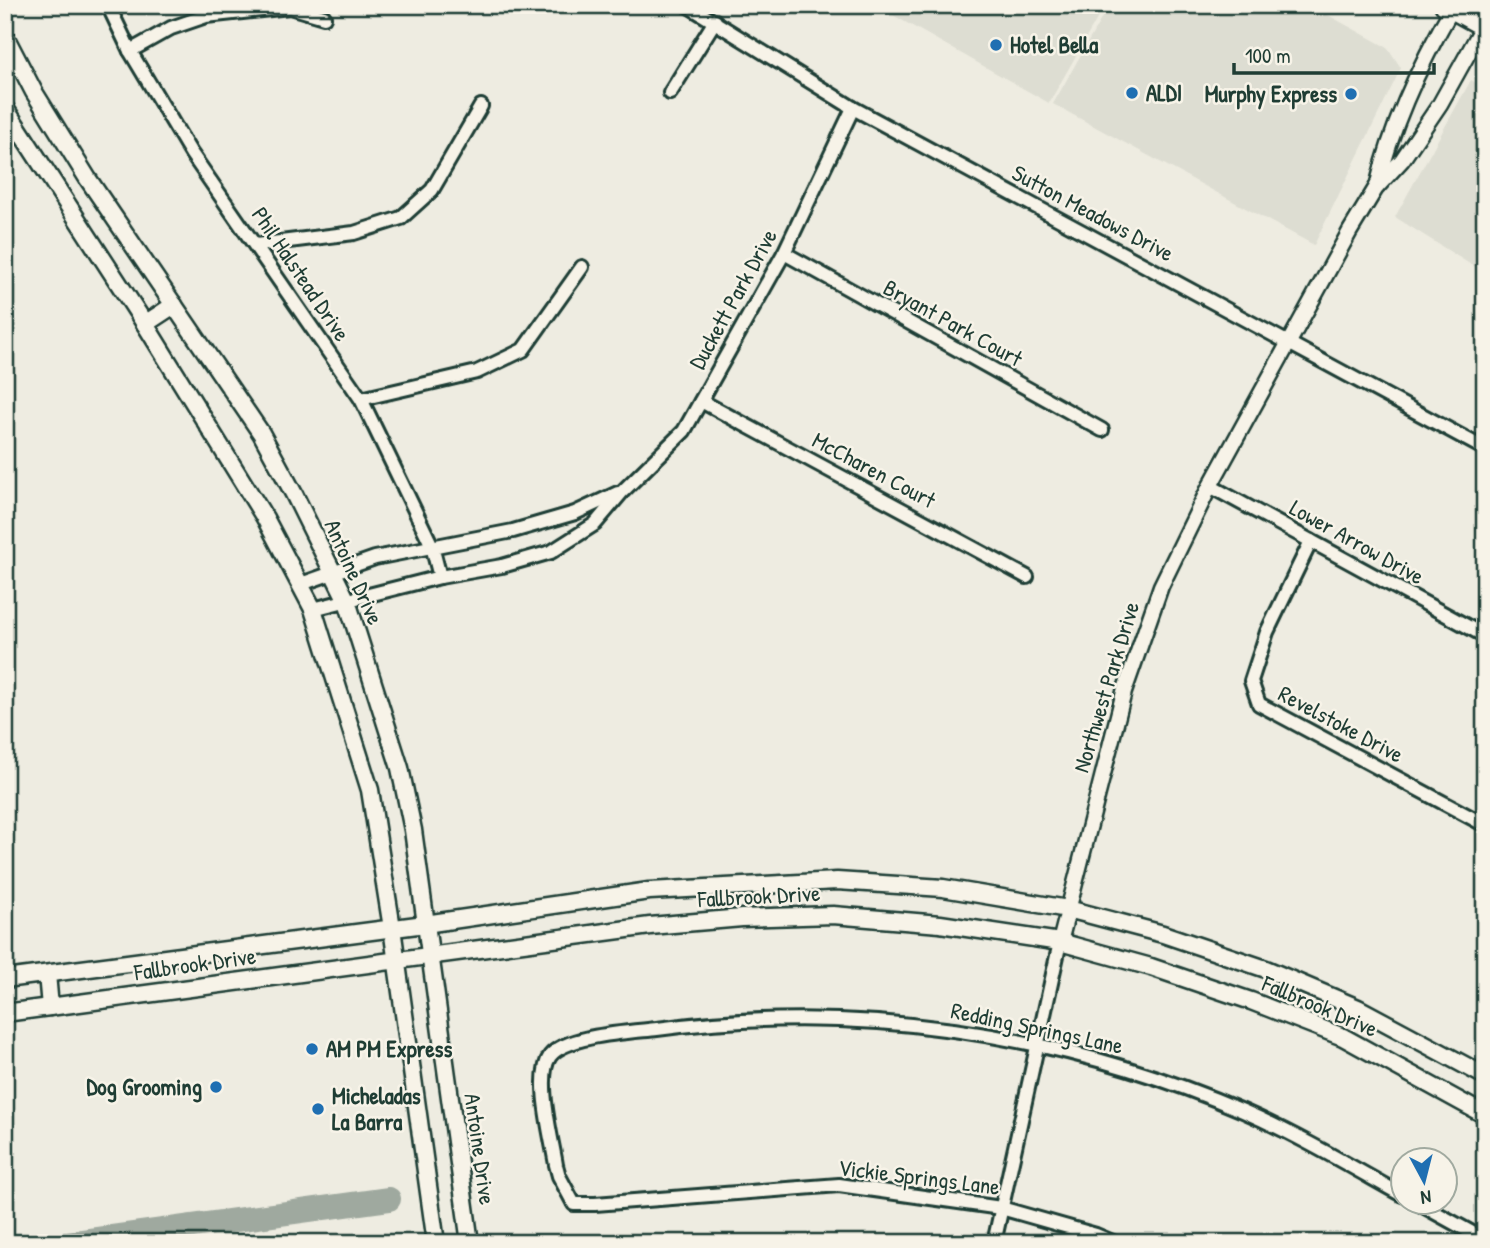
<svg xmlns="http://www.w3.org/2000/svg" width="1490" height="1248" font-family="'Patrick Hand',sans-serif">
<rect width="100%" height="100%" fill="#eeece1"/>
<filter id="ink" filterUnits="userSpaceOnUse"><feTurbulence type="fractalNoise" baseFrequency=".0143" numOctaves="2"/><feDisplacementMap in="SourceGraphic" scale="14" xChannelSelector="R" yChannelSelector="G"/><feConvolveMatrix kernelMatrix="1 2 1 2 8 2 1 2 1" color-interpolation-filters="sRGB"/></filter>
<g filter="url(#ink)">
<!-- built -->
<g fill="#ddddd2">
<path d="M875 5H1105L1049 103Z"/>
<path d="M1109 5H1310L1388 48 1401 68 1314 245 1053 104Z"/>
<path d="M1471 80 1485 88V268L1473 266 1395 217Z"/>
</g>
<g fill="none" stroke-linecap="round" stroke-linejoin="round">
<!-- river -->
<path stroke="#9fa99f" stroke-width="24" d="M68 1243 389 1199"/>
<!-- minor casing -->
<g stroke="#1f3d34" stroke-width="18">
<g id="minor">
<path d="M108 5 130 51 191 153 361 399 432 546 440 577"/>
<path d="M687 5 853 108 1485 449"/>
<path d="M130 51 171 28 206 16 290 7 324 17"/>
<path d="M670 93 715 21"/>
<path d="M256 245 354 233 401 218 432 190 481 106"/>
<path d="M784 253 1102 430"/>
<path d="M361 399 477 372 523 350 582 267"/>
<path d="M701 401 1027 577"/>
<path d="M1210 486 1485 636"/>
<path d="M1311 541 1267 632 1251 681 1259 704 1485 825"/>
<path d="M301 584 375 558 513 531 575 513 618 493"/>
<path d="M313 609 440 577 502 566 551 552 595 524 622 492 684 431 784 253 853 108"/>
<path d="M1416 1202 1485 1240"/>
<path d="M994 1243 1060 942"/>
<path d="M1115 1243 1096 1235 1001 1208 839 1185 595 1204H574L559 1176 556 1165C552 1139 535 1077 550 1056 566 1035 632 1032 657 1029 855 1002 1059 1032 1243 1111 1298 1135 1350 1166 1402 1195"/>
</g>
</g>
<!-- tertiary casing -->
<g stroke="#1f3d34" stroke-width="19">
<g id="tertiary">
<path d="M1377 187C1392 123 1421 62 1454 5"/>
<path d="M1060 942 1124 692 1161 586 1210 486 1350 231 1376 188 1402 160 1440 104 1485 23"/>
</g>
</g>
<!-- secondary casing -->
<g stroke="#1f3d34" stroke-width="21">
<g id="secondary">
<path d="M5 36 34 92 88 179 261 433 294 494 347 601 400 768 413 830 470 1243"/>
<path d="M5 108 145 324 265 518 313 609 370 790 392 928 436 1243"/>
<path d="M145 324 174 305"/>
<path d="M47 974 50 1007"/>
<path d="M5 979 425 924 649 891 837 881 943 888 1068 909 1163 934 1266 969 1358 1008 1485 1076"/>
<path d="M5 1013 650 926 742 918 833 915 940 924 1060 942 1151 967 1251 1001 1343 1037 1485 1115"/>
</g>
</g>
<!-- primary casing -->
<g stroke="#1f3d34" stroke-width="24">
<path id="primary" d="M1445 5 1485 27"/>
</g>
<!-- minor -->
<use href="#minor" stroke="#f7f3e8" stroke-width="12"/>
<!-- tertiary -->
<use href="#tertiary" stroke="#f7f3e8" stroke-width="14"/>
<!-- secondary -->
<use href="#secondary" stroke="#f7f3e8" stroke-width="16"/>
<!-- primary -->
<use href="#primary" stroke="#f7f3e8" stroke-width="19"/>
</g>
</g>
<!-- markers -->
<g fill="#1f6fb2" stroke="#f7f3e8" stroke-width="2.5">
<circle cx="996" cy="45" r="7"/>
<circle cx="1132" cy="93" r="7"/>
<circle cx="1351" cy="94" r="7"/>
<circle cx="312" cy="1049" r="7"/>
<circle cx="216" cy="1087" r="7"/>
<circle cx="318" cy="1109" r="7"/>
</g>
<g text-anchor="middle" stroke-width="5" stroke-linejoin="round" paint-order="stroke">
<!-- poi labels -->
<g font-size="23" font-weight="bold" fill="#1f3d34" stroke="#f7f3e8" text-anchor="start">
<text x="1010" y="53">Hotel Bella</text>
<text x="1146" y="101">ALDI</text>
<text x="1337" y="102" text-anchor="end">Murphy Express</text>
<text x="326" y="1057">AM PM Express</text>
<text x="202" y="1095" text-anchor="end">Dog Grooming</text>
<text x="332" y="1104">Micheladas<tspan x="332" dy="26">La Barra</tspan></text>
</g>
<!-- street labels -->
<g font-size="23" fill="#1f3d34" stroke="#f7f3e8">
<text transform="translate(1093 213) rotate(28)" y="8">Sutton Meadows Drive</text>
<text transform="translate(301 274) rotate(56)" y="8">Phil Halstead Drive</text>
<text transform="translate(733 299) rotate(-61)" y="8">Duckett Park Drive</text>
<text transform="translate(953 323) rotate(29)" y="8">Bryant Park Court</text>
<text transform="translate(874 470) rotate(28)" y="8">McCharen Court</text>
<text transform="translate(1357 542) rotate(29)" y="8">Lower Arrow Drive</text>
<text transform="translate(354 572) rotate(66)" y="8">Antoine Drive</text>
<text transform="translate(1106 687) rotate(-73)" y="8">Northwest Park Drive</text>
<text transform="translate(1341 724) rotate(28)" y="8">Revelstoke Drive</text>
<text transform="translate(759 896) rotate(-3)" y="8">Fallbrook Drive</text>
<text transform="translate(195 964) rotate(-8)" y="8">Fallbrook Drive</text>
<text transform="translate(1320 1006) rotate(23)" y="8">Fallbrook Drive</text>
<text transform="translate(1037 1028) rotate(12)" y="8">Redding Springs Lane</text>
<text transform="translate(480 1149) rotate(82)" y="8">Antoine Drive</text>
<text transform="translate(919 1177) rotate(7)" y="8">Vickie Springs Lane</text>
</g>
</g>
<!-- margin -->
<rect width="1490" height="1248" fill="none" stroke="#f7f3e8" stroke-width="28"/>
<rect x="14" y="14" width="1462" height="1220" fill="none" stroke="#1f3d34" stroke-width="2.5" filter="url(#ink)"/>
<!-- north arrow -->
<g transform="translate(1424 1181) rotate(173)"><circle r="33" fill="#f7f3e8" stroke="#a1aaa0" stroke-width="2"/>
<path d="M0-5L12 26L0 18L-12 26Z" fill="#1f6fb2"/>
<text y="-10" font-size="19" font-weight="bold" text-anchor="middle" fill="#1f3d34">N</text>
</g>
<!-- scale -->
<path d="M1234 63v10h200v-10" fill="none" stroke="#1f3d34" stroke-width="3.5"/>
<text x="1245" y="63" font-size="21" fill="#1f3d34" stroke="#f7f3e8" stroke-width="5" paint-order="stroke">100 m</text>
</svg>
